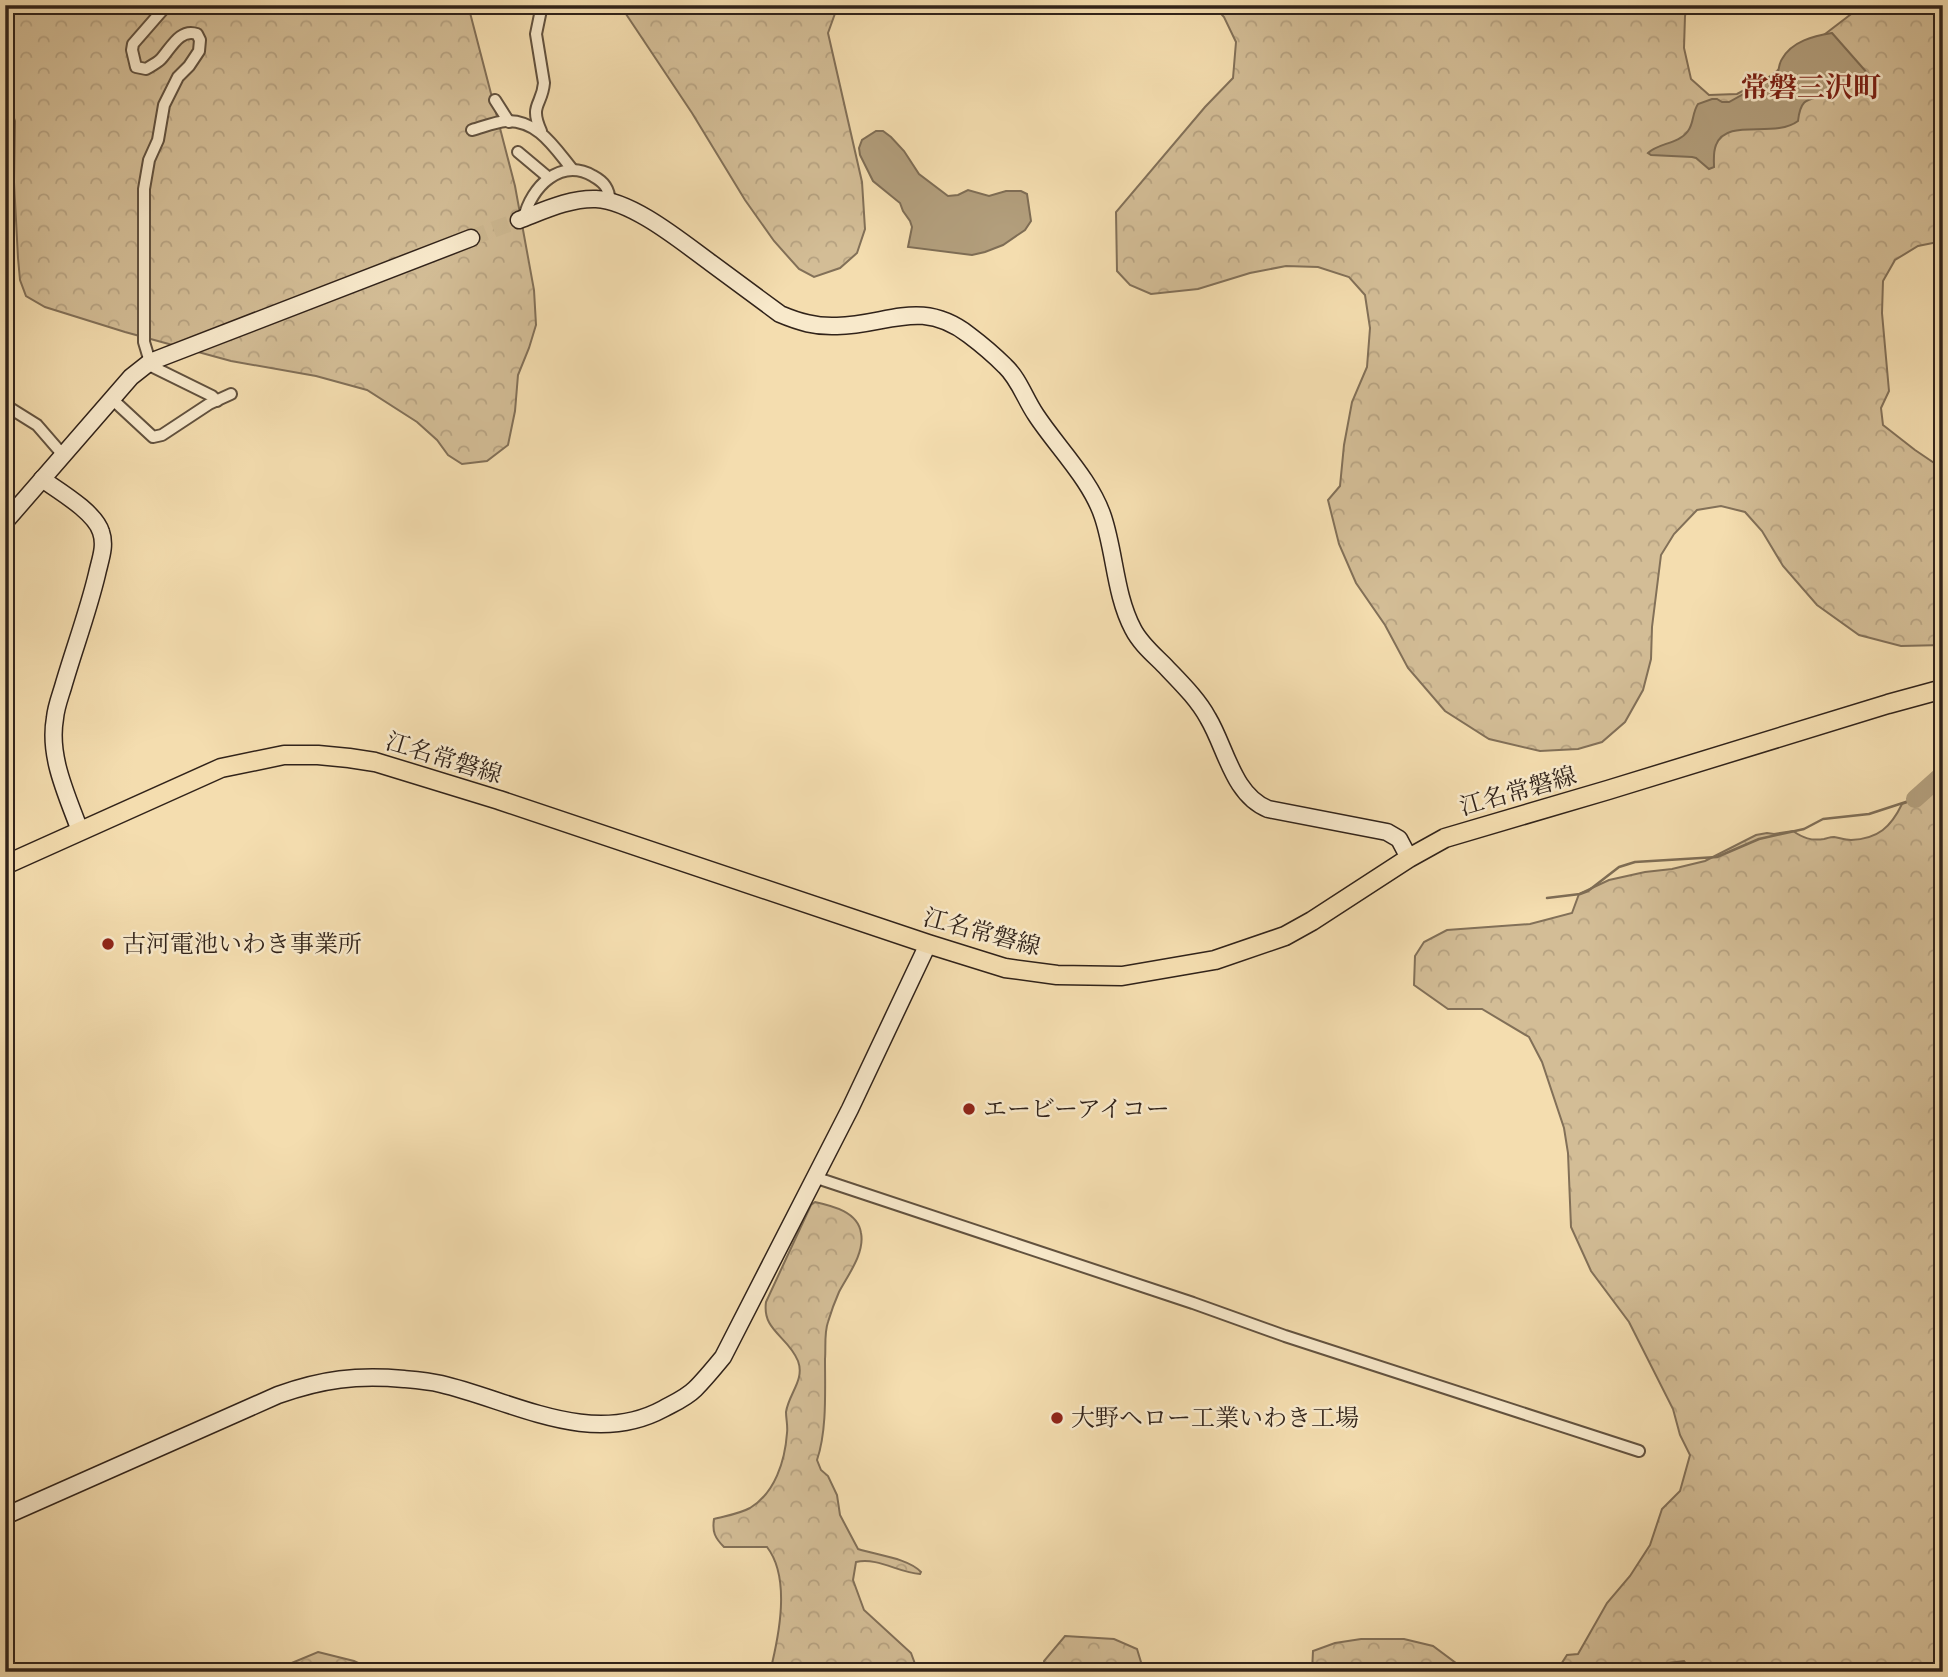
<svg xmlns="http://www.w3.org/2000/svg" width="1948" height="1677" font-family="'Old Standard TT','Noto Serif JP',serif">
<defs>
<pattern id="forest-crowns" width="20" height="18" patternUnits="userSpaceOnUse" patternTransform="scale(1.75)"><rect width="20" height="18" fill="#d3bd96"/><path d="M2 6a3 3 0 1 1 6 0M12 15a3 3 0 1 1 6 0" fill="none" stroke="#b6a281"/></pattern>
</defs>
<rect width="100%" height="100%" fill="#f4ddaf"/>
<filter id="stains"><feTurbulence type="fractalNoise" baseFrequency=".00286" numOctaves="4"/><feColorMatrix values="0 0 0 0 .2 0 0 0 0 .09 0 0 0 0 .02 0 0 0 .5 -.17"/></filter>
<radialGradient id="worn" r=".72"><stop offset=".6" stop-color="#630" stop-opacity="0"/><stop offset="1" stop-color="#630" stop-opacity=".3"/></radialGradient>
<!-- forest -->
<g fill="url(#forest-crowns)" stroke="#827058" stroke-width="2">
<path d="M5 5H468L515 186 534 290 536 325 529 348 518 375 515 411 508 445 487 461 462 464 448 455 437 440 417 422 367 390 316 376 231 361 125 332 45 307 26 296 20 280 18 258 14 182 15 121 5 94Z"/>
<path d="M620 5H840L837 8 828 33 862 182 865 229 857 253 840 268 814 277 799 269 774 241 745 200 692 113Z"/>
<path d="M1213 5H1688L1685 16 1684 48 1691 79 1709 95 1737 94 1769 77 1863 5H1943V241L1918 246 1895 260 1883 281 1882 313 1889 391 1881 408 1883 425 1915 450 1943 469V645L1901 646 1859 635 1817 605 1783 566 1762 531 1745 512 1721 506 1697 510 1674 534 1661 555 1652 627 1651 659 1643 690 1625 722 1602 742 1578 749 1540 751 1489 739 1445 711 1408 668 1385 625 1356 583 1339 544 1328 500 1340 486 1344 445 1352 402 1367 367 1370 328 1365 295 1349 277 1318 267 1286 266 1250 273 1198 289 1151 294 1130 285 1117 271 1116 212 1205 107 1233 78 1236 42 1224 17Z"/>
<path d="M1943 789V1672H1692L1684 1661 1668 1663 1649 1672H1556L1567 1655 1578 1654 1607 1603 1630 1576 1650 1545 1662 1509 1680 1491 1690 1455 1680 1435 1673 1409 1629 1322 1591 1271 1571 1227 1568 1153 1564 1128 1542 1062 1529 1037 1482 1009H1448L1414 985 1415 956 1424 942 1447 930 1530 924 1572 913 1579 894 1609 880 1645 872 1672 869 1705 861 1756 835 1767 833 1774 834 1793 831C1803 838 1811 841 1824 839 1829 838 1829 837 1834 837 1840 838 1845 840 1851 840 1878 839 1891 827 1902 804Z"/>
<path d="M815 1202C833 1206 858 1212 861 1233 865 1253 848 1275 839 1292 835 1301 831 1312 828 1322 824 1333 826 1347 825 1359 825 1391 827 1431 817 1460L821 1470 828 1476 837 1495 840 1515 858 1549C876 1555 908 1558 921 1572L920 1574C899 1573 878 1557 856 1562L853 1580 864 1610 911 1653 918 1672H770C779 1636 791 1578 767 1547H724C715 1538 712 1532 714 1519 725 1516 739 1514 750 1508 775 1493 785 1461 787 1433 788 1426 786 1419 786 1412 789 1393 805 1380 798 1361 788 1336 762 1331 766 1302L811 1205Z"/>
<path d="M1065 1636 1114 1639 1137 1649 1144 1672H1045L1044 1661Z"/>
<path d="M1361 1639H1404L1433 1646 1468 1672H1312L1313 1651 1335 1643Z"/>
<path d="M318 1652 354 1661 377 1672H270Z"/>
</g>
<!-- water -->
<g fill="#b29e7c" stroke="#7e6d55" stroke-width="2">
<path d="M1832 33 1869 75C1863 80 1860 77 1853 79 1843 81 1838 91 1829 94 1811 101 1801 94 1798 121 1774 139 1727 117 1716 145 1713 152 1714 160 1714 167L1709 169 1696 158 1692 157 1651 155 1648 153C1658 143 1679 144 1688 131 1694 123 1692 113 1698 104L1712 99H1717L1722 102H1729L1747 92 1757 80 1772 78 1777 75C1779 70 1779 63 1782 59 1792 41 1814 36 1832 33Z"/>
<path d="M876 131H883L891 137 904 151 919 174 948 196 958 195 968 190 989 196 1006 191H1021L1027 194 1031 221 1025 230 1003 245 985 252 972 255 908 247 912 227 910 221 903 211 900 203 873 181 860 155 859 148 862 140Z"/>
</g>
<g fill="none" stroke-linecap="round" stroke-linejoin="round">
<!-- stream -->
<path stroke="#7e6d55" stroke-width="2.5" d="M1547 898 1580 894 1588 891 1619 867 1635 862 1717 857 1759 839 1804 829 1823 819 1869 814 1915 799"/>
<!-- river -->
<path stroke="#b29e7c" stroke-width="18" d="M1915 799 1943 774"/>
<!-- secondary-tunnel -->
<path stroke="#cdb891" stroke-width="16" stroke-dasharray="16 8" stroke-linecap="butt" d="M471 238 519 220"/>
<!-- street casing -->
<g stroke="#62523f" stroke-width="14">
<g id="street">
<path d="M495 100 509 122"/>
<path d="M472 130C483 127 495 122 506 121 538 120 554 147 572 169"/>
<path d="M541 131C529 104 542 106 544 83L536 34 542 5"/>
<path d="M518 152 549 178"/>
<path d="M524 218C531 187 561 157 593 176 604 182 609 188 610 202"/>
<path d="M150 362 144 342V189L149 160 158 140 164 105 178 77 189 66 199 51 200 40 197 34C180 28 171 48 161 59 157 63 151 66 146 69L136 67 132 50 133 44 167 5"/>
<path d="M147 364 212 396 217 401"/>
<path d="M112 399 153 437 162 435 209 404 231 394"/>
<path d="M5 405 37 425 63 455"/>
<path d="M814 1177 1193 1303 1285 1336 1639 1451"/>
</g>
</g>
<!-- secondary casing -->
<g stroke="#31231a" stroke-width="19">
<g id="secondary">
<path d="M519 220C543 211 570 198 596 199 633 201 682 242 711 263 734 280 757 297 780 314 799 322 816 327 837 326 888 325 921 298 969 335 981 344 994 355 1005 366 1019 379 1025 399 1036 415 1057 447 1091 480 1103 517 1115 553 1115 595 1133 629 1140 643 1153 654 1164 665 1180 682 1197 698 1208 718 1226 748 1233 795 1268 809L1387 832 1399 839 1409 858"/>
<path d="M42 479C59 491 95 512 101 532 106 546 100 560 97 574 88 612 74 649 63 687 60 697 56 707 55 718 48 757 67 795 80 831"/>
<path d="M5 522 131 377 150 362 471 238"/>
<path d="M5 1516 278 1395C323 1379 356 1375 404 1379 416 1380 429 1381 441 1384 513 1401 591 1448 663 1409 674 1403 686 1398 695 1389 705 1379 714 1368 723 1357L850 1109 928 944"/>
</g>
</g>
<!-- primary casing -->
<g stroke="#31231a" stroke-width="21">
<path id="primary" d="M5 865 221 768 284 755H318L349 758 375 762 499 800 928 944 1005 968 1057 975 1122 976 1215 960 1285 936 1312 921 1409 858 1445 838 1608 790 1888 704 1943 689"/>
</g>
<!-- street -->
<use href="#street" stroke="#f8e9cb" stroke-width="10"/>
<!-- secondary -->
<use href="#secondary" stroke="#f8e9cb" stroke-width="16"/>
<!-- primary -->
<use href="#primary" stroke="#f4ddaf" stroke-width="18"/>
</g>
<!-- markers -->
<g fill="#8f2418" stroke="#f8e9cb" stroke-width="2.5">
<circle cx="108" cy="944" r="7"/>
<circle cx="969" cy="1109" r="7"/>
<circle cx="1057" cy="1418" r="7"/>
</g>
<g text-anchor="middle" stroke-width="5" stroke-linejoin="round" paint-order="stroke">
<!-- street labels -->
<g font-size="24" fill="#31231a" stroke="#f8e9cb">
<text transform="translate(444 758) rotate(17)" y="8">江名常磐線</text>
<text transform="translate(1518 791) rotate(-16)" y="8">江名常磐線</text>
<text transform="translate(982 932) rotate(15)" y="8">江名常磐線</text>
</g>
<!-- poi labels -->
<g font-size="24" fill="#31231a" stroke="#f8e9cb" text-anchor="start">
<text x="122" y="952">古河電池いわき事業所</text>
<text x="983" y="1117">エービーアイコー</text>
<text x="1071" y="1426">大野ヘロー工業いわき工場</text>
</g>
<!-- quarter labels -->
<g font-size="28" font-weight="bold" fill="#7a1f14" stroke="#f8e9cb">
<text x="1811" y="97">常磐三沢町</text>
</g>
</g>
<!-- margin -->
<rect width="1948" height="1677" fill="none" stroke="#f4ddaf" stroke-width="28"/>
<rect x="7" y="7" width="1934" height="1663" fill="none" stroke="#31231a" stroke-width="3.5"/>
<rect x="14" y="14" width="1920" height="1649" fill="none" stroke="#31231a" stroke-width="2"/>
<rect width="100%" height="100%" filter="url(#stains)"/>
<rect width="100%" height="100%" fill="url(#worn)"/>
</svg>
